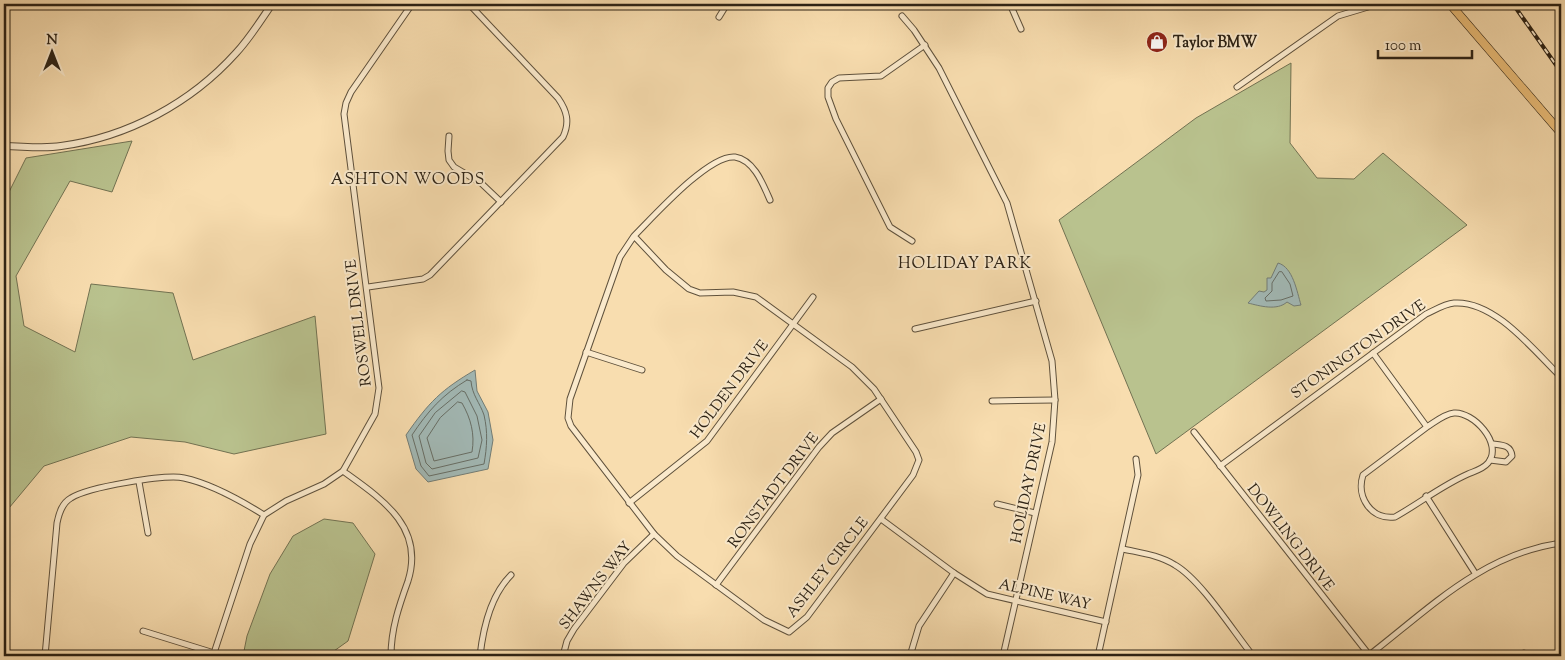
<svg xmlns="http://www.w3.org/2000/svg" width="1565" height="660" font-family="'Sorts Mill Goudy',serif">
<rect width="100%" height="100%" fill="#f8ddaf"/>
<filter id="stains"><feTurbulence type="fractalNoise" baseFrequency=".004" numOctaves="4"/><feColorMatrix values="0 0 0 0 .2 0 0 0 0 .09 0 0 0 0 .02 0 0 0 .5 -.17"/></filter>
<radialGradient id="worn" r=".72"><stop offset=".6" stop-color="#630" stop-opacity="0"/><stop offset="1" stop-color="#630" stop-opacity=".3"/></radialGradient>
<!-- green -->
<g fill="#b9c28e" stroke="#727252">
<path d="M1291 63 1290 143 1317 178 1354 179 1383 153 1467 225 1156 454 1059 220 1196 118Z"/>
<path d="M132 141 112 192 70 181 16 276 24 326 75 352 91 284 173 293 193 360 315 316 326 434 234 454 185 442 131 437 44 466 4 514V202L26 158Z"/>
<path d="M324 519 353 523 375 554 348 641 327 656H243L247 636 270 574 293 536Z"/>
</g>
<!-- water -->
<g fill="#a2b9b6" stroke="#737d76">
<path d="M1278 263C1293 267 1297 292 1301 305L1294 306 1287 302C1277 311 1260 306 1248 303L1259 291 1264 292 1267 290V278H1271Z"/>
<path d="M475 370 477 391 488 412 493 440 488 469 428 482 416 469 406 435C429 402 441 390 475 370Z"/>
</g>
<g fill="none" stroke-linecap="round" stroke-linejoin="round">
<!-- shore -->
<g stroke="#676e66" stroke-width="1">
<path d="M1282 272 1290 284 1293 296 1281 300 1266 301 1265 298 1272 291V283L1279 272Z"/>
<path d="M467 380 471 381C472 395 480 403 484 415 488 432 487 447 484 464L429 476 421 466 412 435C428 411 442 395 467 380Z"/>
<path d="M462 391 465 392 477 416 482 440 478 458 432 469 426 463 419 436 435 413Z"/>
<path d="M458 402 462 403C471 419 475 434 472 452L434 461 427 438 440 418Z"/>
</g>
<!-- minor casing -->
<g stroke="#5f513c" stroke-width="7">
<g id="minor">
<path d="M1010 4 1021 29"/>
<path d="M902 16 914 30 939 68 1007 203 1052 361 1055 400 1052 442 1003 656"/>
<path d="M719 17 727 4"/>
<path d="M1237 87 1338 16 1378 4"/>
<path d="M449 136 448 151 449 160 454 167 481 183 501 202"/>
<path d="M634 236 666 270 689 289 700 293 733 292 756 297 852 367 874 389 916 452 919 460 913 475 807 617 789 632 764 620 677 556 654 534 571 426 568 418 570 399 620 257 634 236C653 217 709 154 735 157 754 160 763 184 770 200"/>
<path d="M912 241 890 227 836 119 828 97V88L832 82 839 78 881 76 925 45"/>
<path d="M368 287 423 279 430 275 563 137C570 122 567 111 558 98L469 4"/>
<path d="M915 329 1036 301"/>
<path d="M586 352 642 370"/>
<path d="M1373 353 1427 427C1435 422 1444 414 1454 413 1472 411 1504 443 1488 463 1483 469 1475 471 1468 474 1441 486 1420 503 1395 517 1371 520 1356 497 1363 475L1427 427"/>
<path d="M992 401 1055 400"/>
<path d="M1194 432 1370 656"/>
<path d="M1490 460 1506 462 1512 456C1511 445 1502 445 1493 444"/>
<path d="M1220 466 1426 314C1435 310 1444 304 1454 303 1495 300 1534 351 1561 377"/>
<path d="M343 471C382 499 425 527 408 581 399 606 391 629 391 656"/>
<path d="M139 482 148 533"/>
<path d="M1426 496 1475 573"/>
<path d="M629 503 707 441 813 297"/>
<path d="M997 504 1035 513"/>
<path d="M881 519 954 573 987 594 1106 622"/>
<path d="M1123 549C1141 553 1159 555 1175 565 1201 580 1233 631 1253 656"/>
<path d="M716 585 819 447 832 433 881 399"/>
<path d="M143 631 214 653"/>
<path d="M45 656 57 523C59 513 62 503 71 498 88 487 166 474 184 478 212 484 240 500 264 515"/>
<path d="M213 656 250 544 264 515 286 501 324 484 343 471 375 414 379 388 344 114 346 103 351 92 412 4"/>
<path d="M480 656C483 629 491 595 511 575"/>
<path d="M563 656 567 641 574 629 624 563 654 534"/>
<path d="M910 656 919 626 954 573"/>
<path d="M1098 656 1138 475 1136 459"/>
<path d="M1368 656C1429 609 1482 554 1561 543"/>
<path d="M1516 656 1524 653 1534 656"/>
</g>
</g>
<!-- tertiary casing -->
<g stroke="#5f513c" stroke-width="8">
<path id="tertiary" d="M4 146C22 146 43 149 61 146 128 137 191 103 236 53 250 38 261 20 272 4"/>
</g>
<!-- primary casing -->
<g stroke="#2c2215" stroke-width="9">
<path id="primary" d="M1450 4 1561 133"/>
</g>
<!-- minor -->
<use href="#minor" stroke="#fae9cb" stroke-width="5"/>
<!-- tertiary -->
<use href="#tertiary" stroke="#fae9cb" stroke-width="6"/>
<!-- primary -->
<use href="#primary" stroke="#ecbe78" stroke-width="8"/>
<!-- rail casing -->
<g stroke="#2c2215" stroke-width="4">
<path id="rail" d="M1513 4 1561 72"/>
</g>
<!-- rail -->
<use href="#rail" stroke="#fae9cb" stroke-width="2" stroke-dasharray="5.5" stroke-linecap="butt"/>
</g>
<!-- icons -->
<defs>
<g id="shop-disc" transform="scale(1.125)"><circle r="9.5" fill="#8f2418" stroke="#fae9cb"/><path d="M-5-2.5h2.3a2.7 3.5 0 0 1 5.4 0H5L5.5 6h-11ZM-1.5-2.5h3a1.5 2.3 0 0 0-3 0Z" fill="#fff"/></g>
</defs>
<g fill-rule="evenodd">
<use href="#shop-disc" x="1157" y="42"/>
</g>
<g text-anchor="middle" stroke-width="4" stroke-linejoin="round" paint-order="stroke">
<!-- poi labels -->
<g font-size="15" font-weight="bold" fill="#2c2215" stroke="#fae9cb" text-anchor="start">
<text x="1173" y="47">Taylor BMW</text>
</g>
<!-- street labels -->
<g font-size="15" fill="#2c2215" stroke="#fae9cb">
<text transform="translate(358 323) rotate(-97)" y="5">ROSWELL DRIVE</text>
<text transform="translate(1358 349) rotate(-35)" y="5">STONINGTON DRIVE</text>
<text transform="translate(729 389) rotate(-53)" y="5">HOLDEN DRIVE</text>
<text transform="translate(1028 483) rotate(-78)" y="5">HOLIDAY DRIVE</text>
<text transform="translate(773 490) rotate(-53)" y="5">RONSTADT DRIVE</text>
<text transform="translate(1291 537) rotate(52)" y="5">DOWLING DRIVE</text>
<text transform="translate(827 567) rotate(-52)" y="5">ASHLEY CIRCLE</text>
<text transform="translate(595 585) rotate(-52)" y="5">SHAWNS WAY</text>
<text transform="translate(1045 594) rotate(13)" y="5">ALPINE WAY</text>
</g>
<!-- neighbourhood labels -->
<g font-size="16" letter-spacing="1" fill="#2c2215" stroke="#fae9cb">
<text x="408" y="184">ASHTON WOODS</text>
<text x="965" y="268">HOLIDAY PARK</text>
</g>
</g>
<!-- margin -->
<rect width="1565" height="660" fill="none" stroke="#f8ddaf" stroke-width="20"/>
<rect x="5" y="5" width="1555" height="650" fill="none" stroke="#2c2215" stroke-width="2.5"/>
<rect x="10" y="10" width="1545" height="640" fill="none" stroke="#2c2215"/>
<!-- north arrow -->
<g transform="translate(52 52)" stroke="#fae9cb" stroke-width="4" paint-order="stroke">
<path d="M0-4L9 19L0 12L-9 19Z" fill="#2c2215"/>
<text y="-8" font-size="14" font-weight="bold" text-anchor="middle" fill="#2c2215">N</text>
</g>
<!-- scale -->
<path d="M1378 50v8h94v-8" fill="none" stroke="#2c2215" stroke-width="2.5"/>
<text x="1385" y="50" font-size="15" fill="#2c2215" stroke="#fae9cb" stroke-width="4" paint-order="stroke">100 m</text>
<rect width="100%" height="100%" filter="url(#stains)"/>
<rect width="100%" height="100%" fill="url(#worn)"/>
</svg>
